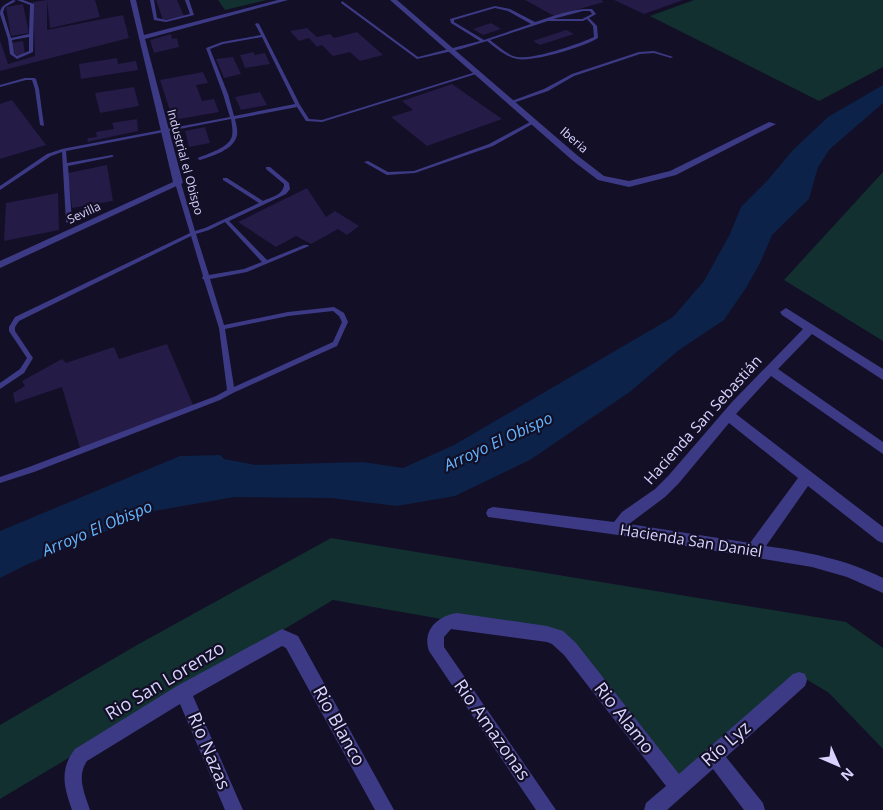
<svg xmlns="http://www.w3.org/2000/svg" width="883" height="810" font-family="'Open Sans',sans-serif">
<rect width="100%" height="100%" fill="#130f26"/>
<!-- green -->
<g fill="#12302f">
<path d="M218 0H266L225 10Z"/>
<path d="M694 0H883V67L819 101 650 16Z"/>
<path d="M883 172V341L784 280Z"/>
<path d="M331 538 846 622 883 648V749L829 693 796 673 674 781 561 640 333 600 0 799V725L137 645Z"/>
</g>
<!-- water -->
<path fill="#0c2248" d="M883 85V103L830 149 818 167 809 199 772 235 761 261 746 288 724 320 679 350 631 391 530 460 455 496 397 506 331 498 235 497 154 511 26 565 0 578V531L180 456 220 455 224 459 256 465 363 462 403 468 454 445 673 317 704 281 730 234 741 207 767 181 793 150 828 117Z"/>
<!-- building -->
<g fill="#241b47">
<path d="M47 0H95L100 17 50 28Z"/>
<path d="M47 0V30L123 15 129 38 0 71V40L8 64 35 56 33 2Z"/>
<path d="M156 0H177L184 16 163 20Z"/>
<path d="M525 0H601L604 2 554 16Z"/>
<path d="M614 0H683L644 14Z"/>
<path d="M23 4 29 33 11 36 6 7Z"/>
<path d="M491 23 501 29 483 35 473 29Z"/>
<path d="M307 28 317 37 330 34 334 38 357 32 383 55 360 61 350 52 333 56 322 45 317 47 309 38 299 41 290 31Z"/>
<path d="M566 30 574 34 540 45 533 41Z"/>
<path d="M171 34 172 39 177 38 179 47 154 53 150 40Z"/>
<path d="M23 41 25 54 14 56 11 43Z"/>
<path d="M254 52V55L265 53 270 64 245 68 240 55Z"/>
<path d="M233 57 241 74 224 78 216 59Z"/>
<path d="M117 58 118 64 136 61 138 70 81 79 79 64Z"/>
<path d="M203 72 208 83 196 85 202 101 214 99 219 112 173 120 160 80Z"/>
<path d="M452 84 502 119 427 146 391 117 413 110 402 101Z"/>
<path d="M134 87 139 106 100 113 95 93Z"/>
<path d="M260 92 267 105 241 110 235 97Z"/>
<path d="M12 100 46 145 0 159V104Z"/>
<path d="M137 119 138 131 87 142 88 138 97 137 96 132 114 129 112 123Z"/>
<path d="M205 127 210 143 189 147 185 131Z"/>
<path d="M107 165 113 201 72 208 68 173Z"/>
<path d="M307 188 326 217 335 211 359 226 347 235 338 229 311 244 296 236 276 247 238 222Z"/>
<path d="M58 193 59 230 4 241 6 203Z"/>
<path d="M167 344 193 405 80 448 62 387 15 403 13 393 25 386 22 381 62 359 66 363 114 347 119 359Z"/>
</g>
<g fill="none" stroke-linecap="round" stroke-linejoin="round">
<!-- service -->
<g fill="#3d3a85" fill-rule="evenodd">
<path d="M13 0 16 1 5 7 3 12 11 38 29 34 30 5 17 0H23L34 4 33 52 17 59 10 54 8 39 0 14C0 6 6 4 13 0ZM29 37V51L17 56 14 54 12 40Z"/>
<path d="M150 0H154L157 18 166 20 190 14 185 0H189L194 15 166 22 154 20Z"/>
<path d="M342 1 418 57 480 41 451 23 450 19 495 6 510 9 535 22C553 16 573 8 592 9L596 14 589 18 597 26 598 38C584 47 534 62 517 59 506 57 496 48 487 41L461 49 417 59 341 3ZM495 8 508 11 531 24 484 40 454 22V20ZM583 11H590L592 14 582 19H553ZM587 19 593 26 594 37C579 44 533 60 517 57 507 55 498 46 490 40L548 21H583Z"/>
<path d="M257 23 259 24 300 105 309 119 322 120 476 72 479 73 322 122 306 121 297 107 235 119C236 124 238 130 237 135 234 150 212 156 200 160L198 159V158C209 153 229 148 232 136 233 130 232 125 231 119L66 151 67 163 112 155 114 156 112 157 68 166 72 222 69 224 66 222 62 152 51 156 0 190V186L47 154 62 149 230 117 223 94 206 48 222 42 261 35 255 24ZM262 37 295 104 234 116 228 94 210 49 223 44Z"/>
<path d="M654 51 673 57 671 58 654 53 640 54 574 76 548 91 513 103 509 102 544 89 572 74 639 52Z"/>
<path d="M25 78H34L36 79 39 89 44 126 40 125 35 89 32 80H26L0 87V85Z"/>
<path d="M532 121 536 122 493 146 415 173 387 175 364 162 368 161 388 172 414 171 489 144Z"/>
<path d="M266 167H270L289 183 290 189 286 194 229 221 267 260 304 245H308L309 246 247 272 210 279 224 325 288 312 334 307 344 313 348 322 337 346 233 393 220 400 34 472 0 483V477L29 467 216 396 227 390 219 328 204 280 202 278 203 276 191 236 19 321 15 327V331L33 358 24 373 0 389V383L20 369 27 358 9 331V327L15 317 190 233 175 183 176 182 178 181 181 183 195 231 205 228 259 203 223 180V178H227L263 201C271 197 284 195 284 184L266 169ZM225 222 262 262 244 269 209 275 196 234 209 230ZM333 311 339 316 342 322 333 342 234 387 225 329 288 316Z"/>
</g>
<!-- minor -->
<g fill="#3d3a85" fill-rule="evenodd">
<path d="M130 0H136L144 35 278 0H288L145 39 183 183 0 268V261L173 182Z"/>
<path d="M390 0H397L578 156 604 176 629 181 670 171 769 122 776 124 676 175 629 187 598 180 572 160Z"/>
<path d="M786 308 883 369V380L812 334 778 369 883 442V454L771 376 736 414 883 527V543L878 541 808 486 766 546C807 552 845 559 883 578V593L847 577 812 567 618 535 488 517 486 513 488 509 493 507 614 522 622 512 655 489 669 475 732 402 803 329 782 315 780 312ZM729 423 798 478 750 543 629 524 665 497 679 483Z"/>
<path d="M457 613 547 626 563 631 576 643 679 774 793 674 799 672 805 674 807 680 805 686 726 757 763 803 765 810H744L713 769 667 810H644L646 803 666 786 564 655 552 644 547 642 451 629 444 637V647L556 810H536L429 651C422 631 437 616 457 613Z"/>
<path d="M282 629 298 636 394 810H375L286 648 282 646 193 696 243 810H225L180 704 87 761C76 777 85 794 90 810H72C64 787 59 770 75 749L177 686Z"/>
</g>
</g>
<g text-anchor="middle" stroke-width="4.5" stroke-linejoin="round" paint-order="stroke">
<!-- far-street labels -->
<g font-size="12" fill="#d9d4ff" stroke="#130f26">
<text transform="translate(574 140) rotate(41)" y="4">Iberia</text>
<text transform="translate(185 162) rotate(75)" y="4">Industrial el Obispo</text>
<text transform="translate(84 213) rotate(-25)" y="4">Sevilla</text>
</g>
<!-- street labels -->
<g font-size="15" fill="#d9d4ff" stroke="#130f26">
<text transform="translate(703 420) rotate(-48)" y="5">Hacienda San Sebastián</text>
<text transform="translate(691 541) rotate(9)" y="5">Hacienda San Daniel</text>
</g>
<!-- water labels -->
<g font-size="16" font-style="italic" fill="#62b6ff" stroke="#130f26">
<text transform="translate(498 441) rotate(-25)" y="6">Arroyo El Obispo</text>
<text transform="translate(97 528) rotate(-23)" y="6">Arroyo El Obispo</text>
</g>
<!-- near-street labels -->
<g font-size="18" fill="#d9d4ff" stroke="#130f26">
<text transform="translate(165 681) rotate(-31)" y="6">Rio San Lorenzo</text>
<text transform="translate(624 718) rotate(52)" y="6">Rio Alamo</text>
<text transform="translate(339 726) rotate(61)" y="6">Rio Blanco</text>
<text transform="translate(492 730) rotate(55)" y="6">Rio Amazonas</text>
<text transform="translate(726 744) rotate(-41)" y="6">Río Lyz</text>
<text transform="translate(209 751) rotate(67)" y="6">Rio Nazas</text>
</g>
</g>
<!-- north arrow -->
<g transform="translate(838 765) rotate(135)" stroke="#130f26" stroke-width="4" paint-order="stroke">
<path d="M0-4L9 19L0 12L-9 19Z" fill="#d9d4ff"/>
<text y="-8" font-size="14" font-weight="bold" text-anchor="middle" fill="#d9d4ff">N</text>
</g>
</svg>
